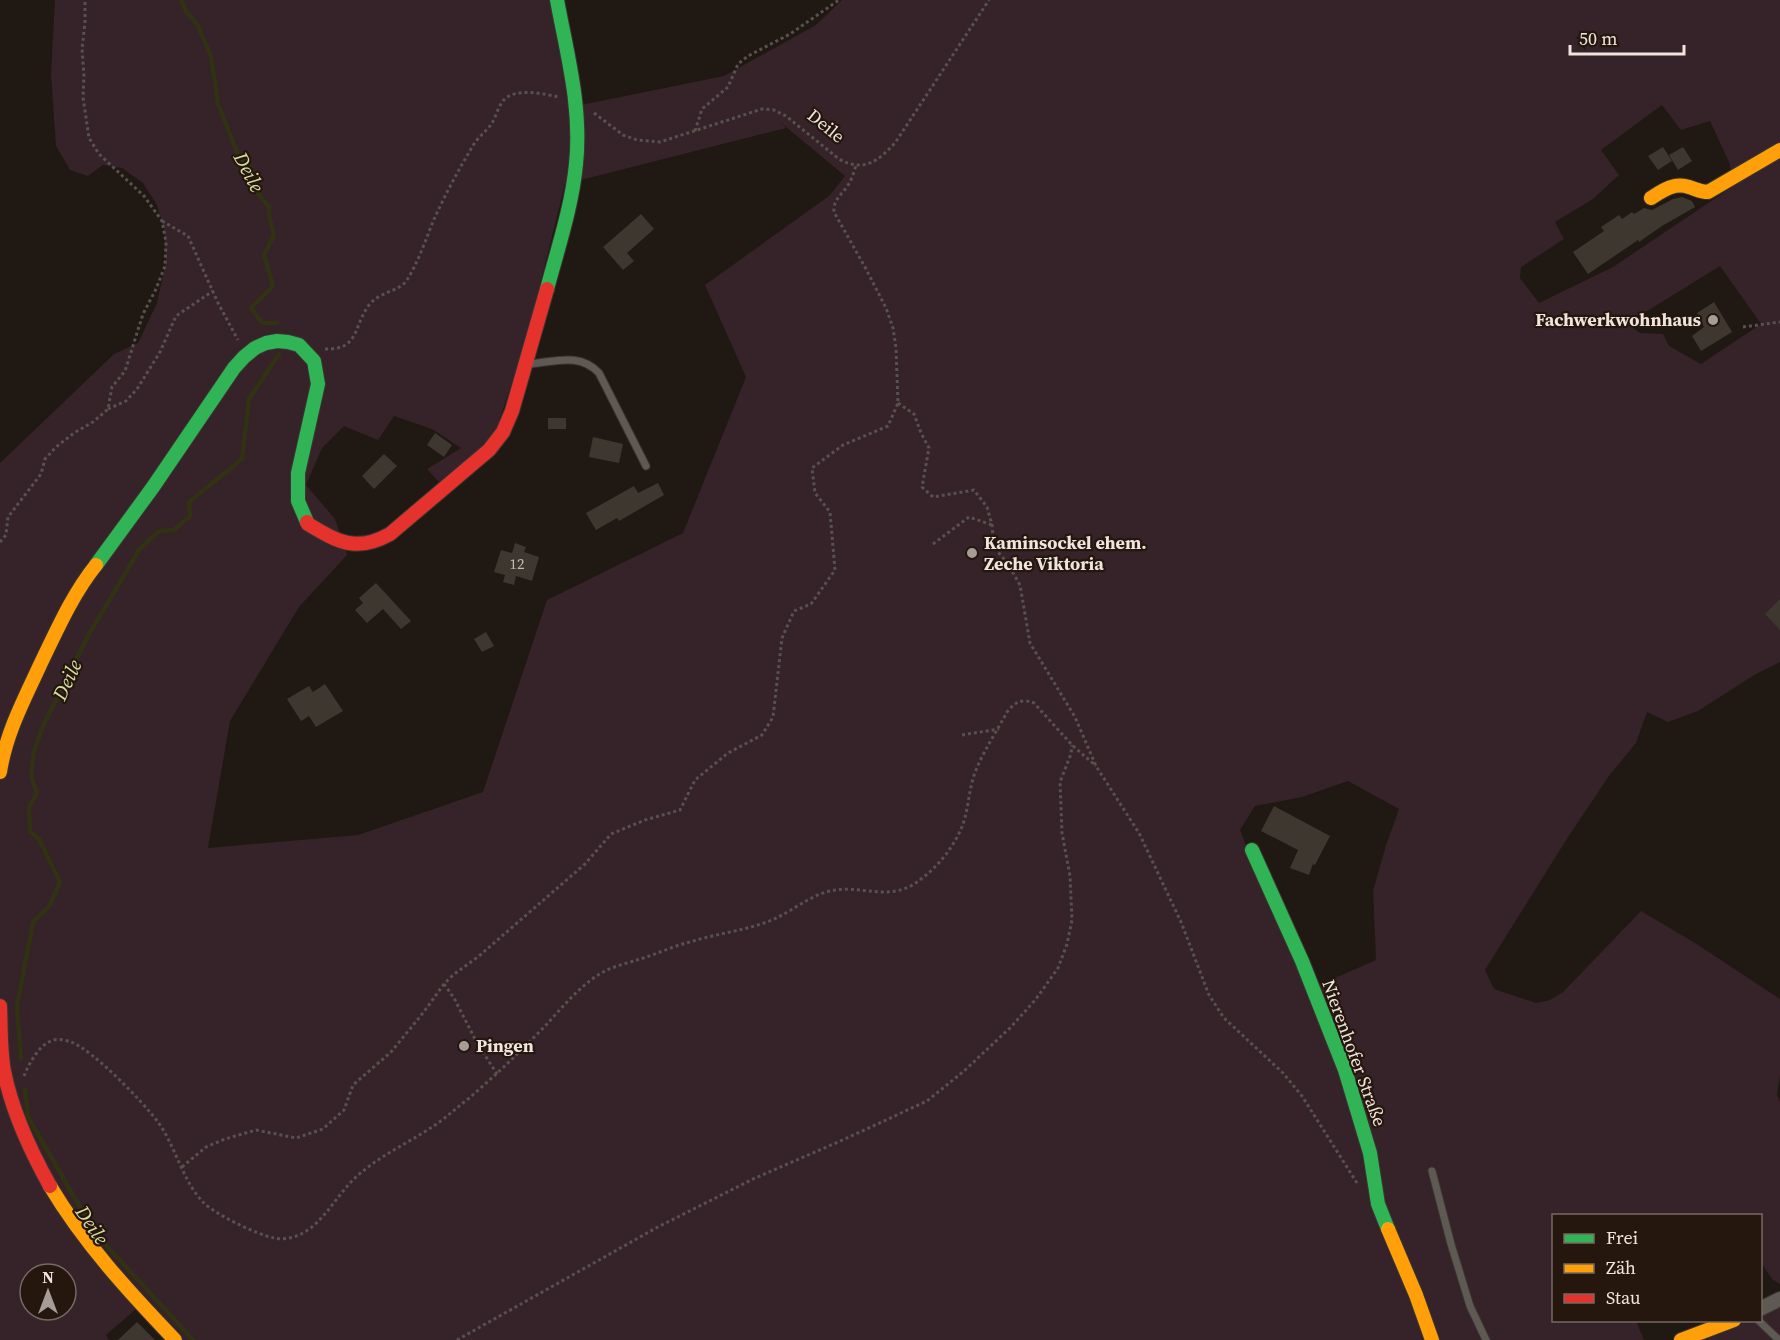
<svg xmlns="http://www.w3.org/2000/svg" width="1780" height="1340" font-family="'Source Serif 4',serif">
<rect width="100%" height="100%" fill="#201813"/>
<!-- green -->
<g fill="#362229" fill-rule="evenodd">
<path d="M55 0H556L576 106 724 76 816 25 842 0H1780V662L1756 674 1698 711 1668 722 1647 712 1636 743 1609 776 1568 837 1485 970 1494 989 1536 1003 1550 1000 1563 992 1641 911 1695 943 1780 999V1075L1777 1095 1780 1102V1284L1773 1280 1761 1263 1760 1216H1554V1320L1636 1321 1644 1340H181L136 1309 106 1335 109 1340H0V463L114 354 138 343 157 303 166 261 164 228 157 205 143 183 122 168 103 165 88 176 70 170 56 146 51 74ZM1662 105 1681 130 1710 121 1729 162 1735 185 1613 267 1539 303 1520 278 1521 267 1564 239 1555 222 1593 199 1619 175 1601 150ZM780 122 845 176 829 196 705 285 746 377 683 533 547 600 483 792 358 835 208 848 230 721 299 607 347 555 335 519 306 485 322 448 344 426 378 440 394 416 432 429 461 448 427 469 439 482 476 452 496 430 526 340 565 184 786 128ZM1720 266 1761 324 1701 364 1669 346 1663 334 1640 333 1632 327 1636 318ZM1348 781 1399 809 1386 845 1373 891 1376 960 1312 988 1274 917 1240 830 1255 806 1302 797ZM30 1274H66V1310H30Z"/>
<path d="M1780 1299V1340H1682L1735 1321 1760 1320 1761 1310Z"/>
</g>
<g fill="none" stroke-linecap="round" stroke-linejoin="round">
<!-- stream -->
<g stroke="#303213" stroke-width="4.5">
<path d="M181 0 187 13 197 24 211 56 218 104 237 152 251 168 259 195 269 207V216L274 235 264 255 273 286 251 308 262 323H277"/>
<path d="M21 1059 17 1006 33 922 50 905 60 882 39 839 30 832 29 807 37 793 31 776 34 751 43 726 88 636 139 550 159 531 174 530 190 516 189 502 242 459 249 399 279 354"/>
<path d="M25 1089 28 1117 95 1233 193 1340"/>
</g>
</g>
<!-- building -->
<g fill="#3d372f">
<path d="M1663 147 1672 161 1658 170 1648 156Z"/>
<path d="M1683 147 1692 161 1678 170 1669 155Z"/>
<path d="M1682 197 1692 201 1695 207 1662 226 1639 242 1638 240 1588 274 1573 252 1604 231 1601 227 1619 215 1622 219 1632 212 1634 214 1644 208 1652 210 1673 199Z"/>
<path d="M641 214 654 229 627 253 634 261 623 270 603 247Z"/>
<path d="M1714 302 1732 332 1701 351 1692 336 1704 327 1697 313Z"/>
<rect x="548" y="418" width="18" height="11"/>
<path d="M435 433 452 445 444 457 427 445Z"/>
<path d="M593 437 623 444 619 463 589 457Z"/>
<path d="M384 454 397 466 374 489 362 476Z"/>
<path d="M658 483 664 495 619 521 617 518 596 530 586 513 634 486 638 493Z"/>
<path d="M515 543 526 547 524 552 539 557 532 581 516 576 514 585 503 582 505 575 494 572 501 550 512 553Z"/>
<path d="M376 583 411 621 401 629 383 609 367 623 355 610 363 603 359 598Z"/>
<path d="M1780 599V630L1765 614Z"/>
<path d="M486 632 494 646 482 652 474 639Z"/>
<path d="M325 684 343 711 316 727 309 716 301 721 287 699 309 686 313 692Z"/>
<path d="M1274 806 1330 836 1315 865 1313 864 1309 875 1290 868 1298 850 1261 831Z"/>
<path d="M137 1322 155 1340H118Z"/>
</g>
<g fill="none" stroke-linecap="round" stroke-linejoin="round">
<!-- lane casing -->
<g stroke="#3b3531" stroke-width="9">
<g id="lane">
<path d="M529 364C554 362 580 352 599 373L646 466"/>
<path d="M1432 1171 1451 1244 1470 1306 1486 1340"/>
<path d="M1758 1320 1779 1340"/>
</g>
</g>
<!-- street casing -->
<g stroke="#3b3531" stroke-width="16">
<path id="street" d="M1760 1309 1780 1299"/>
</g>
<!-- fast casing -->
<g stroke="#3b3531" stroke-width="16">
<g id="fast">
<path d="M547 289C558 248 572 206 576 164 582 108 567 54 557 0"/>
<path d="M96 565 153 487 234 368 244 357 255 348 266 343 277 341 288 342 299 345 314 361 318 384 298 473V501L307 522"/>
<path d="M1252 850 1302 961 1345 1070 1370 1153 1378 1204 1388 1229"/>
</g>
</g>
<!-- slow casing -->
<g stroke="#3b3531" stroke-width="16">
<g id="slow">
<path d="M1651 198C1662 191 1674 182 1689 187 1696 189 1700 192 1708 192L1780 150"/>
<path d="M0 772C6 733 24 700 40 665 57 630 72 595 96 565"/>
<path d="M50 1186C84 1243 129 1292 175 1340"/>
<path d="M1388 1229 1416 1295 1432 1340"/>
<path d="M1681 1340 1734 1320"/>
</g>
</g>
<!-- jam casing -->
<g stroke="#3b3531" stroke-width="16">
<g id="jam">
<path d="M307 522 308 524C338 542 356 553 390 534L489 450 503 432 512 411 547 289"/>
<path d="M0 1006C1 1027 0 1049 4 1071 12 1112 30 1150 50 1186"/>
</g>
</g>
<!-- path -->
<g stroke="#57524e" stroke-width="3" stroke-dasharray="3 3" stroke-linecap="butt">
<path d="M594 113 623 135 637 140 660 142 762 109 774 110 786 116 839 159C864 173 878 161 895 143L989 0"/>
<path d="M695 131 702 109 728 87 738 64 748 56 790 34 839 0"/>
<path d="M162 221 188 236 218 303 238 340"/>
<path d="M1743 327 1780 322"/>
<path d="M325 349C360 350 353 326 369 305 380 291 399 292 407 280 419 261 426 238 435 217 446 193 460 167 474 144 479 136 487 131 492 123 497 115 499 101 509 96 523 89 544 94 559 97"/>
<path d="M898 403 914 414 921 433 929 448 922 487 933 497 974 490 987 507 992 525 994 547 1008 564 1020 585 1030 643 1075 717 1096 766 1139 833 1181 922 1209 995 1224 1018 1283 1073 1302 1096 1357 1183"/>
<path d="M108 409 126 401 137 389 160 352 176 316 213 291"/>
<path d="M0 542 6 535 8 517 41 474 45 459 56 447 74 433 93 422 108 409 112 387 125 371 143 314 156 289 165 266 166 242 162 221 144 196 99 154 89 138 83 97 84 76 82 49 85 22V0"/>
<path d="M933 544 969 517 992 525"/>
<path d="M962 735 999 729"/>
<path d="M444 984 454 998 477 1043 497 1074"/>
<path d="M24 1076C29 1064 38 1046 51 1041 57 1038 65 1040 71 1042 93 1050 143 1102 158 1122 176 1147 182 1180 203 1202 214 1214 258 1235 274 1238 279 1239 288 1239 293 1237 320 1230 335 1197 354 1179 380 1154 414 1141 442 1120 451 1113 459 1106 468 1099 495 1076 520 1052 545 1026 562 1008 580 985 603 972 614 966 628 963 640 959 657 954 673 946 690 942 715 934 742 931 767 922 787 915 806 898 826 892 859 882 890 905 921 879 939 866 957 843 964 821 969 805 969 787 976 770 984 750 997 731 1007 712 1015 702 1022 698 1034 703L1072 745 1096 766"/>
<path d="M182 1167 206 1147 225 1139 256 1130 296 1138 323 1129 344 1110 353 1085 391 1052 423 1013 444 984 453 975 479 956 585 864 611 834 645 820 680 810 695 780 728 753 762 735 773 717 782 638 794 611 811 604 835 570 830 512 815 493 812 468 843 445 888 426 898 403 896 348 893 328 886 308 866 269 834 212C833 199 842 195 848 185 852 179 854 172 856 165"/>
<path d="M457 1340 656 1228 753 1179 845 1139 927 1101 964 1071 1011 1027 1036 999 1058 968 1067 944 1072 920 1070 876 1062 833 1060 782 1071 754 1072 745"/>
</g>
<!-- lane -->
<use href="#lane" stroke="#5f5954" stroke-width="7"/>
<!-- street -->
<use href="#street" stroke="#5f5954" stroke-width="14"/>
<!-- fast -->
<use href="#fast" stroke="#30b455" stroke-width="14"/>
<!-- slow -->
<use href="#slow" stroke="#ff9f0a" stroke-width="14"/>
<!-- jam -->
<use href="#jam" stroke="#e5322d" stroke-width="14"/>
</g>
<!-- markers -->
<g fill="#a79d97" stroke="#25170e" stroke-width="2">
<circle cx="1713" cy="320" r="6"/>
<circle cx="972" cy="553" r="6"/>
<circle cx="464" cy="1046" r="6"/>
</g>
<g text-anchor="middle" stroke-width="4.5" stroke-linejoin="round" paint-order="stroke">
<!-- number labels -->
<g font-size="15" fill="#c2bab2">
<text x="517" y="569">12</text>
</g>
<!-- street labels -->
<g font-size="18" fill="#efe5de" stroke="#25170e">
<text transform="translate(826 126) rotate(39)" y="6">Deile</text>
<text transform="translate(1354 1053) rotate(70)" y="6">Nierenhofer Straße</text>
</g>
<!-- poi labels -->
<g font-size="18" font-weight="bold" fill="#efe5de" stroke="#25170e" text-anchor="start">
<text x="1701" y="326" text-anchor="end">Fachwerkwohnhaus</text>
<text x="984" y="549">Kaminsockel ehem.<tspan x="984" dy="21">Zeche Viktoria</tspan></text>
<text x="476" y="1052">Pingen</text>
</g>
<!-- water labels -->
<g font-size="20" font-style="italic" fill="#d6de9f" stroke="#25170e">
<text transform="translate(249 172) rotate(62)" y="7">Deile</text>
<text transform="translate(67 680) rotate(-65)" y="7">Deile</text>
<text transform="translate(92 1225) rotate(56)" y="7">Deile</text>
</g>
</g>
<!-- legend -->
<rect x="1552" y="1214" width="210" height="108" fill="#25170e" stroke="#766961" stroke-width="1.5"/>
<rect x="1564" y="1234" width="30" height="9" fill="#30b455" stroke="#766961" stroke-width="1.5"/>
<text x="1606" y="1244" font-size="18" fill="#efe5de">Frei</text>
<rect x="1564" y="1264" width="30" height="9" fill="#ff9f0a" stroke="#766961" stroke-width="1.5"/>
<text x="1606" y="1274" font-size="18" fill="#efe5de">Zäh</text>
<rect x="1564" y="1294" width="30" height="9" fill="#e5322d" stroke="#766961" stroke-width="1.5"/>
<text x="1606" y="1304" font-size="18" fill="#efe5de">Stau</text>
<!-- north arrow -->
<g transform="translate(48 1292)"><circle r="28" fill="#25170e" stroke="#766961" stroke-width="1.5"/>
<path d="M0-4.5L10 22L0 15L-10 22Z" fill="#a79d97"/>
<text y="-9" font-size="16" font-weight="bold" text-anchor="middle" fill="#efe5de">N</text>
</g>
<!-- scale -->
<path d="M1570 45v9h114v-9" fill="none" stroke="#efe5de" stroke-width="3"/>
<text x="1579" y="45" font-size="18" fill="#efe5de" stroke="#25170e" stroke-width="4.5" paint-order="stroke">50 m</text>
</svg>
